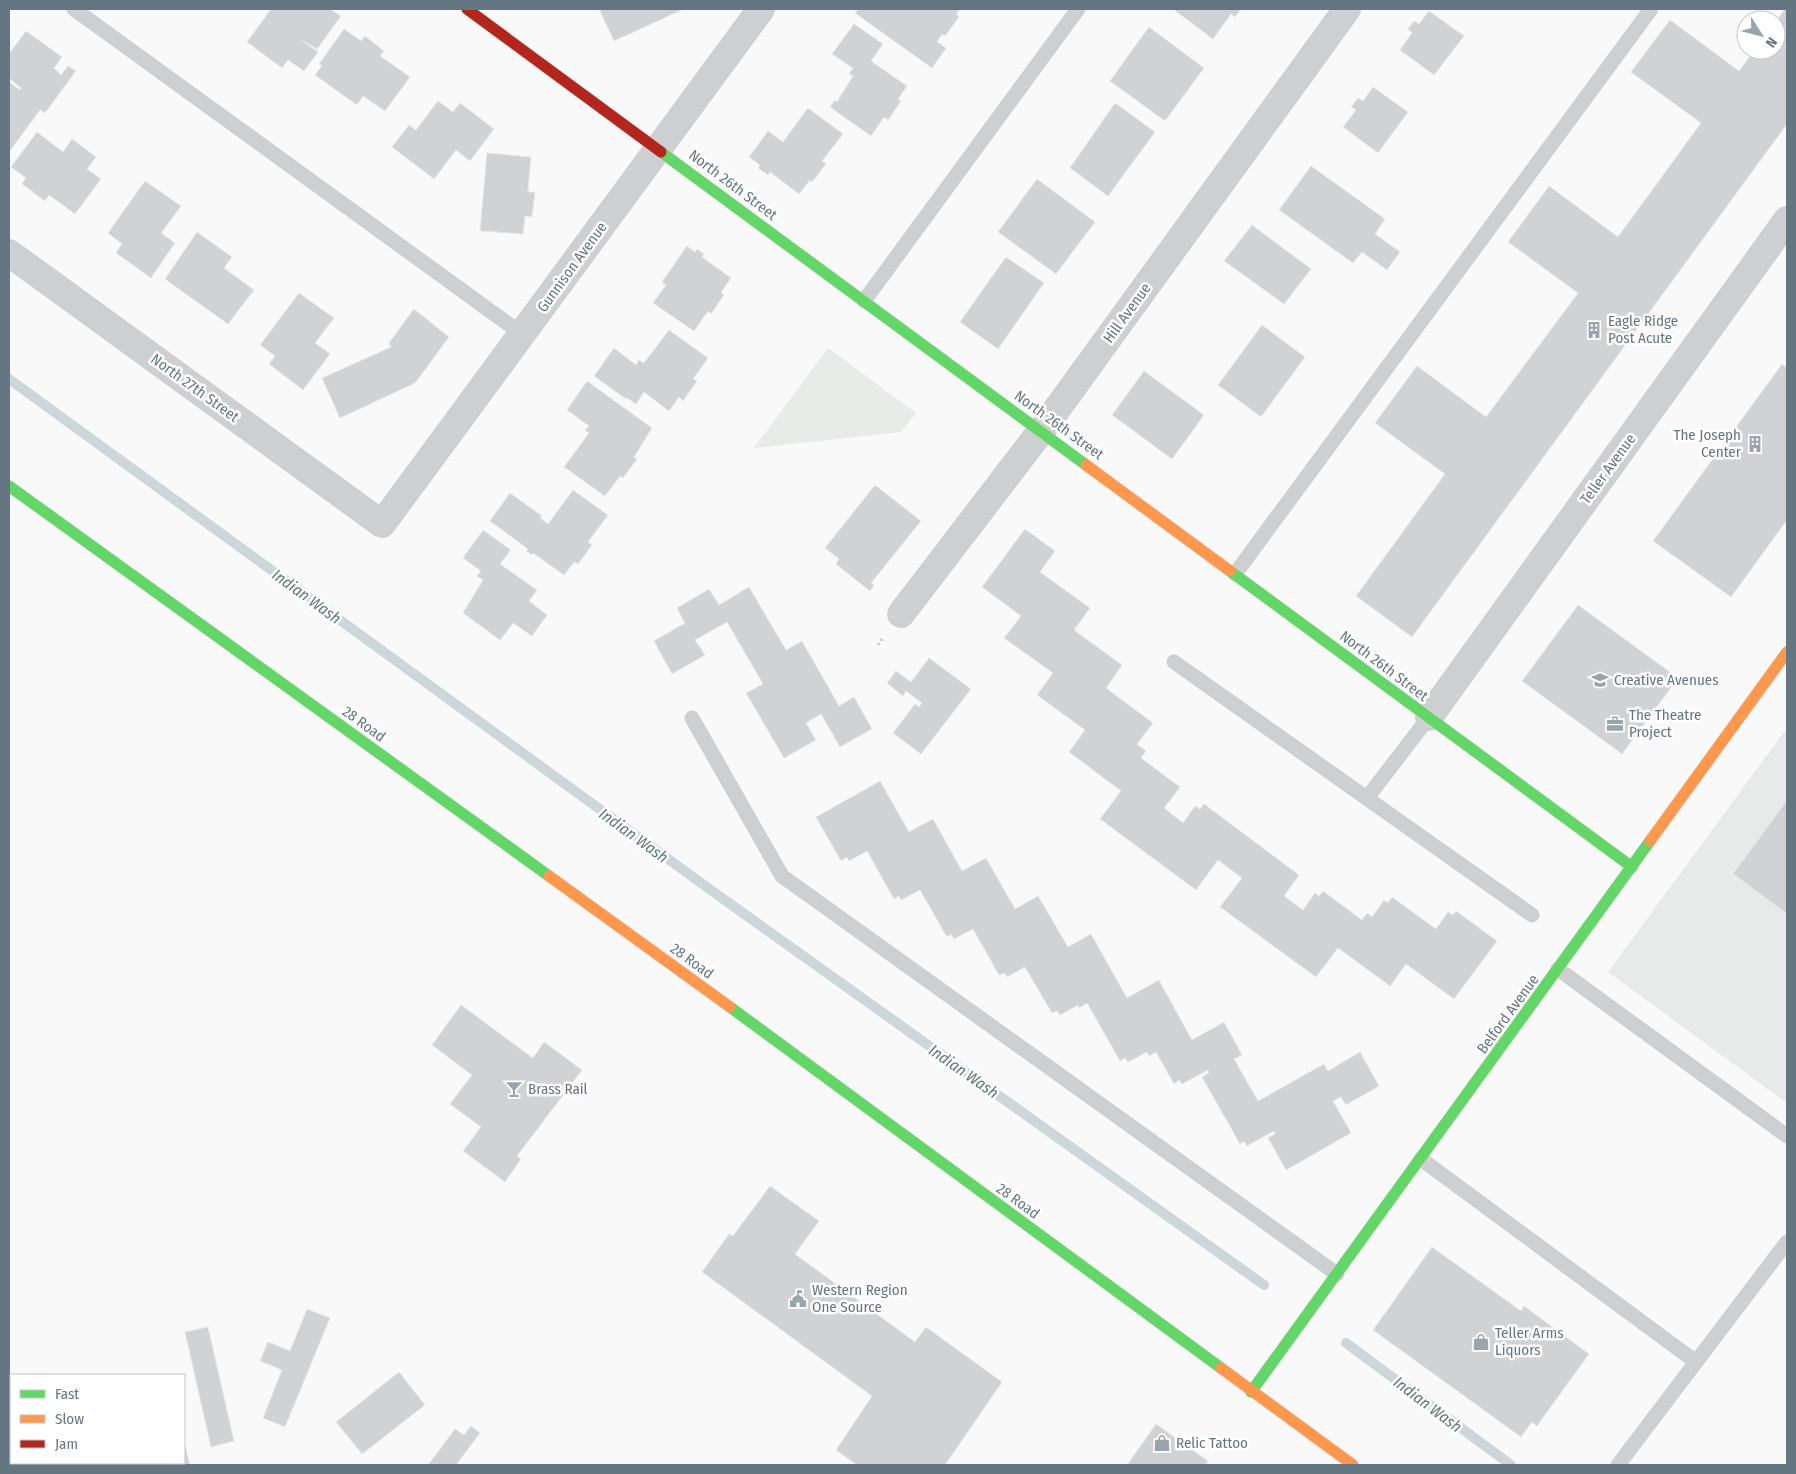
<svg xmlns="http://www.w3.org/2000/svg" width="1796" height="1474" font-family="'Fira Sans Condensed',sans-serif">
<rect width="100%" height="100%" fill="#f9f9f9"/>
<!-- built -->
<path fill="#e8e9e9" d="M1787 728V1103L1608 972Z"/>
<!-- green -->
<path fill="#e8ebe6" d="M828 348 916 413 901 432 754 448Z"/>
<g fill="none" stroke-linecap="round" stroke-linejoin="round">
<!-- stream -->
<g stroke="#ced6d9" stroke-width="10">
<path d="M9 379 708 888 1264 1285"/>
<path d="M1346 1343 1511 1465"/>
</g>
</g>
<!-- building -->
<g fill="#d0d2d3" stroke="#e8e8e8">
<path d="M271 9H330L341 16 317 49 301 40 318 52 304 71 288 60 282 68 247 42Z"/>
<path d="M599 9H684L614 41Z"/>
<path d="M858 9H960L956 14 959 17 945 36 942 34 937 42 946 48 932 68 855 13Z"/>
<path d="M1173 9H1241L1235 17 1231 14 1213 39Z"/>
<path d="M1785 9H1787V124L1412 637 1356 596 1445 474 1375 423 1417 366 1486 417 1578 293 1508 242 1549 186 1618 237 1701 123 1631 72 1670 20 1739 71 1755 50H1776V21Z"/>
<path d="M1429 11 1464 36 1434 75 1400 50 1412 33 1408 29 1414 21 1419 24Z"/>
<path d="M854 24 883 44 871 61 907 86 898 99 901 101 888 120 884 117 871 136 830 107 835 100 837 102 853 76 849 74 853 68 832 54Z"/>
<path d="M1149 27 1204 68 1165 121 1110 81Z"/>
<path d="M344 29 361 41 365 36 384 51 380 56 410 77 385 111 363 96 357 105 315 75 322 66 319 64Z"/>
<path d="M26 31 62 57 54 68 61 75 68 66 76 71 45 113 40 110 9 152V82L20 90 21 88 9 78V54Z"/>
<path d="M1373 87 1408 112 1378 153 1343 127 1356 110 1351 107 1358 98 1363 101Z"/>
<path d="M438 101 453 112 460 103 494 129 470 161 456 150 434 179 392 147 409 125 416 130Z"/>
<path d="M1115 103 1155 132 1108 196 1070 168Z"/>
<path d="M808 108 843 134 822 161 826 164 812 182 810 180 799 194 770 172 768 175 758 168 760 165 749 157 768 131 783 142Z"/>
<path d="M37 132 63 152 72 139 96 157 87 169 101 179 75 214 49 195 45 201 22 184 26 178 11 167Z"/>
<path d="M487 153 531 157 528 192H535L532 217 525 216 523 234 480 231Z"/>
<path d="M1311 166 1385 219 1375 234 1400 252 1387 270 1362 252 1353 263 1279 210Z"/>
<path d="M1037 179 1095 222 1056 274 998 232Z"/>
<path d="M145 181 181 206 161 233 175 243 151 278 116 253 122 244 108 233Z"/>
<path d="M1252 225 1311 269 1284 304 1224 261Z"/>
<path d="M197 232 232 257 224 268 254 290 228 324 165 279Z"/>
<path d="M687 246 695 252 697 249 704 254 702 257 731 278 721 292 724 295 711 314 708 311 694 331 653 303 666 285 662 282Z"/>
<path d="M1006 257 1044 283 998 349 960 322Z"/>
<path d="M299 293 334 318 315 343 330 354 303 390 269 364 275 356 260 345Z"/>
<path d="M414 309 449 337 415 383 340 418 322 378 391 347 389 343Z"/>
<path d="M1262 325 1305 357 1261 417 1218 385Z"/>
<path d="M669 330 708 358 693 379 697 381 683 401 679 397 669 411 644 392 636 404 627 398 626 399 594 376 614 348 636 365 639 360 644 363Z"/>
<path d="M1782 364 1787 368V520L1731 597 1653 541Z"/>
<path d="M1144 371 1204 415 1172 459 1112 415Z"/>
<path d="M587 381 652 428 634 457 637 459 623 478 620 476 605 496 564 467 589 433 585 430 589 426 567 410Z"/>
<path d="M875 485 921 521 871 583 874 585 870 591 836 564 839 559 825 548Z"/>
<path d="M573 490 608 515 588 542 592 545 578 564 574 562 564 575 533 553 532 555 526 551 528 549 490 521 510 493 542 516 540 518 548 524Z"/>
<path d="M1025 529 1055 551 1040 572 1090 608 1074 630 1122 665 1106 688 1153 723 1137 744 1146 751 1141 758 1180 787 1164 808 1183 823 1195 806 1200 809 1204 804 1299 875 1284 896 1303 910 1315 893 1319 896 1323 891 1362 920 1367 913 1372 917 1384 900 1388 903 1392 897 1436 929 1448 912 1453 915 1456 911 1497 941 1454 999 1406 964 1390 986 1338 948 1316 977 1220 907 1242 878 1218 860 1196 890 1100 819 1121 791 1069 752 1085 730 1037 695 1053 673 1004 638 1021 616 982 587Z"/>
<path d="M483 530 511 550 500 564 537 590 529 601 547 615 532 636 513 623 500 640 463 613 483 580 477 576 481 571 463 558Z"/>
<path d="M749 587 786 650 802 641 839 706 854 697 872 729 840 747 821 714 806 723 816 740 784 758 746 693 763 684 727 622 695 640 705 655 672 674 654 641 685 623 677 608 709 589 719 605Z"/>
<path d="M1578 605 1678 678 1622 754 1522 681Z"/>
<path d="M929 658 971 689 921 754 893 733 915 704 919 707 922 703 906 691 903 696 887 683 896 671 911 682Z"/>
<path d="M880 781 909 832 933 819 962 871 986 858 1015 909 1038 896 1068 947 1091 934 1127 998 1159 980 1192 1040 1224 1022 1242 1055 1234 1059 1258 1101 1324 1064 1328 1071 1360 1052 1379 1086 1346 1105 1341 1097 1333 1101 1351 1133 1286 1170 1268 1138 1275 1134 1274 1131 1247 1146 1244 1141 1240 1144 1202 1077 1209 1073 1208 1070 1182 1084 1179 1080 1174 1084 1156 1052 1149 1056 1147 1052 1128 1062 1125 1058 1120 1061 1087 1003 1079 1008 1078 1005 1060 1015 1057 1011 1052 1013 1025 967 1007 977 1005 973 999 975 973 929 954 939 951 934 947 937 920 890 901 900 899 896 894 899 867 851 849 861 847 857 841 861 816 817Z"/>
<path d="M1787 800V914L1733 874Z"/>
<path d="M461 1005 533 1058 544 1042 582 1070 517 1156 521 1159 505 1182 463 1151 481 1127 450 1104 472 1075 432 1045Z"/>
<path d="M770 1186 819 1221 795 1254 915 1342 926 1327 1002 1382 945 1465H857L836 1450 872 1396 702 1272 729 1234 733 1236Z"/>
<path d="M1432 1247 1521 1311 1524 1306 1589 1354 1537 1426 1532 1422 1521 1437 1373 1330Z"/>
<path d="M307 1309 330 1318 285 1427 263 1418 282 1370 260 1361 268 1342 290 1351Z"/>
<path d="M208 1327 234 1441 211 1447 185 1332Z"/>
<path d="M399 1372 425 1405 362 1454 336 1422Z"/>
<path d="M1156 1424 1208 1461 1205 1465H1127Z"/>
<path d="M471 1426 480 1433 456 1465H428L455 1429 464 1435Z"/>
<path d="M184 1442 190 1465H165V1463H184Z"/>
<path d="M82 1463H107L111 1465H81Z"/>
</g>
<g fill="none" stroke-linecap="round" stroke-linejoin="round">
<!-- fast casing -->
<g stroke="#d5d6d7" stroke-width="12">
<g id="fast">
<path d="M661 152 1086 465"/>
<path d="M9 486 549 876"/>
<path d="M1230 571 1632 867"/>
<path d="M730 1007 1221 1368"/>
<path d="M1251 1392 1650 841"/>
</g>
</g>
<!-- slow casing -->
<g stroke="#d5d6d7" stroke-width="12">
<g id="slow">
<path d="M1086 465 1230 571"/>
<path d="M1650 841 1787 652"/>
<path d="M549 876 730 1007"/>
<path d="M1221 1368 1353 1465"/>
</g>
</g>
<!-- jam casing -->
<g stroke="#d5d6d7" stroke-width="12">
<path id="jam" d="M467 9 661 152"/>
</g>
<!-- path -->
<path stroke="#cbcccd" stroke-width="3" stroke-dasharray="2.5 2.5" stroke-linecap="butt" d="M878 645 883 638"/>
<!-- lane -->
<g stroke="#cecfd0" stroke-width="15">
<path d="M74 9 522 334"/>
<path d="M864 301 1078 9"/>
<path d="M1235 574 1651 9"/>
<path d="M1174 662 1532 915"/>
<path d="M692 718 782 876 1337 1274"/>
<path d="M1367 798 1429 717"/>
<path d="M1558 969 1787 1136"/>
<path d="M1421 1159 1696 1362 1618 1465"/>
<path d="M1696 1362 1787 1242"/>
</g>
<!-- street -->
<g stroke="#cecfd0" stroke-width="28">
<path d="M9 253 382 524 761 9"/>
<path d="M901 614 1041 431 1347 9"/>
<path d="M1429 717 1787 220"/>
</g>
<!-- fast -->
<use href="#fast" stroke="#63d668" stroke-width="11"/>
<!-- slow -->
<use href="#slow" stroke="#ff974d" stroke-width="11"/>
<!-- jam -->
<use href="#jam" stroke="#b3261e" stroke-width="11"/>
</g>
<!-- icons -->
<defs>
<g id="building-bare" transform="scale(1.35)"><path d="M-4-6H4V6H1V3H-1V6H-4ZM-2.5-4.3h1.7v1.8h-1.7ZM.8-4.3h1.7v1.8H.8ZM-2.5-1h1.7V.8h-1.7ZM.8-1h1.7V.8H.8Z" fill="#99a4ac" stroke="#fff" stroke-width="2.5" paint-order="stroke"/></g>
<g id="school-bare" transform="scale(1.35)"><path d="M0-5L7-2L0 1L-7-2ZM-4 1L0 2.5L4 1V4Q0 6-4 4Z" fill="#99a4ac" stroke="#fff" stroke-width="2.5" paint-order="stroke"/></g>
<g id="office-bare" transform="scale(1.35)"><path d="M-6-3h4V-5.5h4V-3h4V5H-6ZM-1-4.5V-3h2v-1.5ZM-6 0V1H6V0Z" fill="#99a4ac" stroke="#fff" stroke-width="2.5" paint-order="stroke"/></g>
<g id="bar-bare" transform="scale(1.35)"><path d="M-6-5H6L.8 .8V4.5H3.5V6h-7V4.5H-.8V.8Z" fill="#99a4ac" stroke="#fff" stroke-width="2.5" paint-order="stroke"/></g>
<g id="civic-bare" transform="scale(1.35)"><path d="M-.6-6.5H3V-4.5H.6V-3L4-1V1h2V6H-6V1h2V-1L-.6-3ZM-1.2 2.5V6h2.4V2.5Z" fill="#99a4ac" stroke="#fff" stroke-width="2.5" paint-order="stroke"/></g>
<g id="shop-bare" transform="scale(1.35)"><path d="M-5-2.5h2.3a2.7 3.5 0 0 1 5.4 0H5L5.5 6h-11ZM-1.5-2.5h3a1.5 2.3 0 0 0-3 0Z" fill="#99a4ac" stroke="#fff" stroke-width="2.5" paint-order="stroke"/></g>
</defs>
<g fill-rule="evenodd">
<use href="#building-bare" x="1594" y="330"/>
<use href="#building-bare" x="1755" y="444"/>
<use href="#school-bare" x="1600" y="680"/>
<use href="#office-bare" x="1615" y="724"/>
<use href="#bar-bare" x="514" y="1089"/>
<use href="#civic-bare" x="798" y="1299"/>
<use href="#shop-bare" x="1481" y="1342"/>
<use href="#shop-bare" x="1162" y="1443"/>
</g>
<g text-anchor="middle" stroke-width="5" stroke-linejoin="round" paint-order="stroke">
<!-- street labels -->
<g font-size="15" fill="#657683" stroke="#fff">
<text transform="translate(733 185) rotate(37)" y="5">North 26th Street</text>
<text transform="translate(572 267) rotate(-54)" y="5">Gunnison Avenue</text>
<text transform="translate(1127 313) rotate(-54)" y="5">Hill Avenue</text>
<text transform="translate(195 388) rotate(36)" y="5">North 27th Street</text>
<text transform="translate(1059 425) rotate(36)" y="5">North 26th Street</text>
<text transform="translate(1608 469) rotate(-54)" y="5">Teller Avenue</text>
<text transform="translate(1384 666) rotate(37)" y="5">North 26th Street</text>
<text transform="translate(364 724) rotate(36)" y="5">28 Road</text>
<text transform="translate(692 961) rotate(36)" y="5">28 Road</text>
<text transform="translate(1508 1014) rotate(-54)" y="5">Belford Avenue</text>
<text transform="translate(1018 1201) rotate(36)" y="5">28 Road</text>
</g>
<!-- poi labels -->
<g font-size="15" fill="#657683" stroke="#fff" text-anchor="start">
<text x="1608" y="326">Eagle Ridge<tspan x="1608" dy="17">Post Acute</tspan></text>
<text x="1741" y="440" text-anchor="end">The Joseph<tspan x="1741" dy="17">Center</tspan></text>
<text x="1614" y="685">Creative Avenues</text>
<text x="1629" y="720">The Theatre<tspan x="1629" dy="17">Project</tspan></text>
<text x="528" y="1094">Brass Rail</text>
<text x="812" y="1295">Western Region<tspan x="812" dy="17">One Source</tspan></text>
<text x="1495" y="1338">Teller Arms<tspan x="1495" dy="17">Liquors</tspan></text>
<text x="1176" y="1448">Relic Tattoo</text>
</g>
<!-- water labels -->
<g font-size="16" font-style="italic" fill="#60757c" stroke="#fff">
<text transform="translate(307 596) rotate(36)" y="6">Indian Wash</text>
<text transform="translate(634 835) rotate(36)" y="6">Indian Wash</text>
<text transform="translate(964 1071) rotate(35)" y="6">Indian Wash</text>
<text transform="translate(1428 1404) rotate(37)" y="6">Indian Wash</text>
</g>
</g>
<!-- border -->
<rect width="1796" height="1474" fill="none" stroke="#657683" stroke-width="20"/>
<!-- legend -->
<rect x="10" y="1374" width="175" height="90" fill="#ffffff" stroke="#c1c8cd"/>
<rect x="20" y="1390" width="25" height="8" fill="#63d668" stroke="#c1c8cd"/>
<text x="55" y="1399" font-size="15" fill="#657683">Fast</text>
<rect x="20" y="1415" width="25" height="8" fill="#ff974d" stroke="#c1c8cd"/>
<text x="55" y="1424" font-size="15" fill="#657683">Slow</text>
<rect x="20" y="1440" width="25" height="8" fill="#b3261e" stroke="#c1c8cd"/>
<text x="55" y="1449" font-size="15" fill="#657683">Jam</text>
<!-- north arrow -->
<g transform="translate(1761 35) rotate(126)"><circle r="24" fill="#ffffff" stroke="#c1c8cd"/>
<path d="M0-4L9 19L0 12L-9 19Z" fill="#99a4ac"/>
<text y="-8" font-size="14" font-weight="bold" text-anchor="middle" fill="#657683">N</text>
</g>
</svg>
